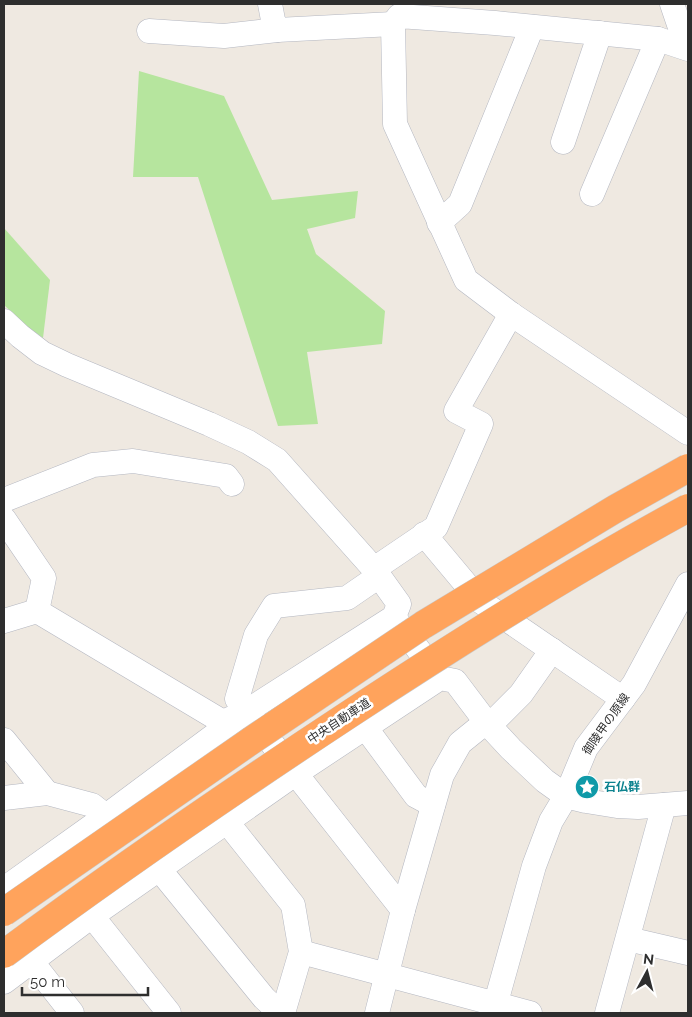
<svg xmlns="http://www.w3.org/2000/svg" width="692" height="1017" font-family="Raleway,'Noto Sans JP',sans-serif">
<rect width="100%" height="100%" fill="#efe9e1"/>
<!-- green -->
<g fill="#b6e59e">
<path d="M139 71 224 96 272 200 358 191 355 218 307 229 316 254 385 311 382 344 307 352 318 424 278 426 198 177H133Z"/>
<path d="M4 228 50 280 43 338 25 325 4 305Z"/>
</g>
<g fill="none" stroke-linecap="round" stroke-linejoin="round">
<!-- minor casing -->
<g stroke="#b4b7c1" stroke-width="25">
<g id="minor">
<path d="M270 4 273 20 277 30 393 24"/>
<path d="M672 4 687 48"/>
<path d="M149 31 224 36 277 30"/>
<path d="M688 49 658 39 495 23 399 16 393 24 395 124 466 280 511 314 688 433"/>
<path d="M563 142 600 33"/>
<path d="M592 194 658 39"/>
<path d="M439 223 460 204 532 27"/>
<path d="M4 321 20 336 42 353 67 365 209 424 248 442 277 460 374 569 399 604 394 617 247 711 106 816 4 889"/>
<path d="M4 500 93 465 133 461 226 476 232 484"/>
<path d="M4 519 44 578 37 611"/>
<path d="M424 534 480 601 623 699"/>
<path d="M374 569 436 527 481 424 456 411 511 314"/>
<path d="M396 620 439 677"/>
<path d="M4 621 37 611 223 722 241 714"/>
<path d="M489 726 521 694 552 650"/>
<path d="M365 727 416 796 433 805"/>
<path d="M4 740 47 793"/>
<path d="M4 798 47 793 92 805 106 816"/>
<path d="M227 822 293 905 301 952 283 1013"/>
<path d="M159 869 264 998 280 1013"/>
<path d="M403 910 442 775 460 743 486 722"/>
<path d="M92 916 169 1013"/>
<path d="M628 939 688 953"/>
<path d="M301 952 530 1013"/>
<path d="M32 962 72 1013"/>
<path d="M4 982 92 916 295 774 440 678 455 681 486 722 511 749 545 781 566 796 586 801 617 806 638 807 688 803"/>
<path d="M377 1013 403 910 237 699 256 635 274 606 347 598 379 576"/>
<path d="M493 1013 534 866 551 821 566 796 586 748 634 684 688 584"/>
<path d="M607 1013 664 805"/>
</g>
</g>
<!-- minor -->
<use href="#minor" stroke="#fff" stroke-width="24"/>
<!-- highway-bridge casing -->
<g stroke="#c9c9c9" stroke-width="29" stroke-linecap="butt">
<g id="highway-bridge">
<path d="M4 912 255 738 423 625 615 509 688 468"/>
<path d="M4 954C116 871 231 792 348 715 459 642 572 571 688 508"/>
</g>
</g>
<!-- highway-bridge -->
<use href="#highway-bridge" stroke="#ffa35c" stroke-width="28"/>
</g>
<!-- icons -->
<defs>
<g id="sight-disc" transform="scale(1.25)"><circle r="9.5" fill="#0f9aa8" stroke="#fff"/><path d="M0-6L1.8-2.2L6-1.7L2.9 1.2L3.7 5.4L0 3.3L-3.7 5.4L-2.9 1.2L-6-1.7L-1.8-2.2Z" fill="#fff"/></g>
</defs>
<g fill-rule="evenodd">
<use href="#sight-disc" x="587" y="787"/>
</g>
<g text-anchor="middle" stroke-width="5" stroke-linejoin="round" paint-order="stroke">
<!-- street labels -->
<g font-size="12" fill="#2e2e2e" stroke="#fff">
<text transform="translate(339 721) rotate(-33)" y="4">中央自動車道</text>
<text transform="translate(606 724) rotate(-55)" y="4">御陵甲の原線</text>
</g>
<!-- culture labels -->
<g font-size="12" font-weight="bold" fill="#0d838f" stroke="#fff" text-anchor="start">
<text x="604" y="791">石仏群</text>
</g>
</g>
<!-- border -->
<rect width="692" height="1017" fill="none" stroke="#2e2e2e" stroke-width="10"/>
<!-- north arrow -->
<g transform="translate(647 972) rotate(7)" stroke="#ffffff" stroke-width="4" paint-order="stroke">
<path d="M0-4L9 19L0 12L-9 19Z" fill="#2e2e2e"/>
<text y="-8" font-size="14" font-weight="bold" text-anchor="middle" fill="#2e2e2e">N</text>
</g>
<!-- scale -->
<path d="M22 987v8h126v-8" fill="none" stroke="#2e2e2e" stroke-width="2.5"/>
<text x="30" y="987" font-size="15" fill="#2e2e2e" stroke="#ffffff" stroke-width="4" paint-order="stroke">50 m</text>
</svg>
